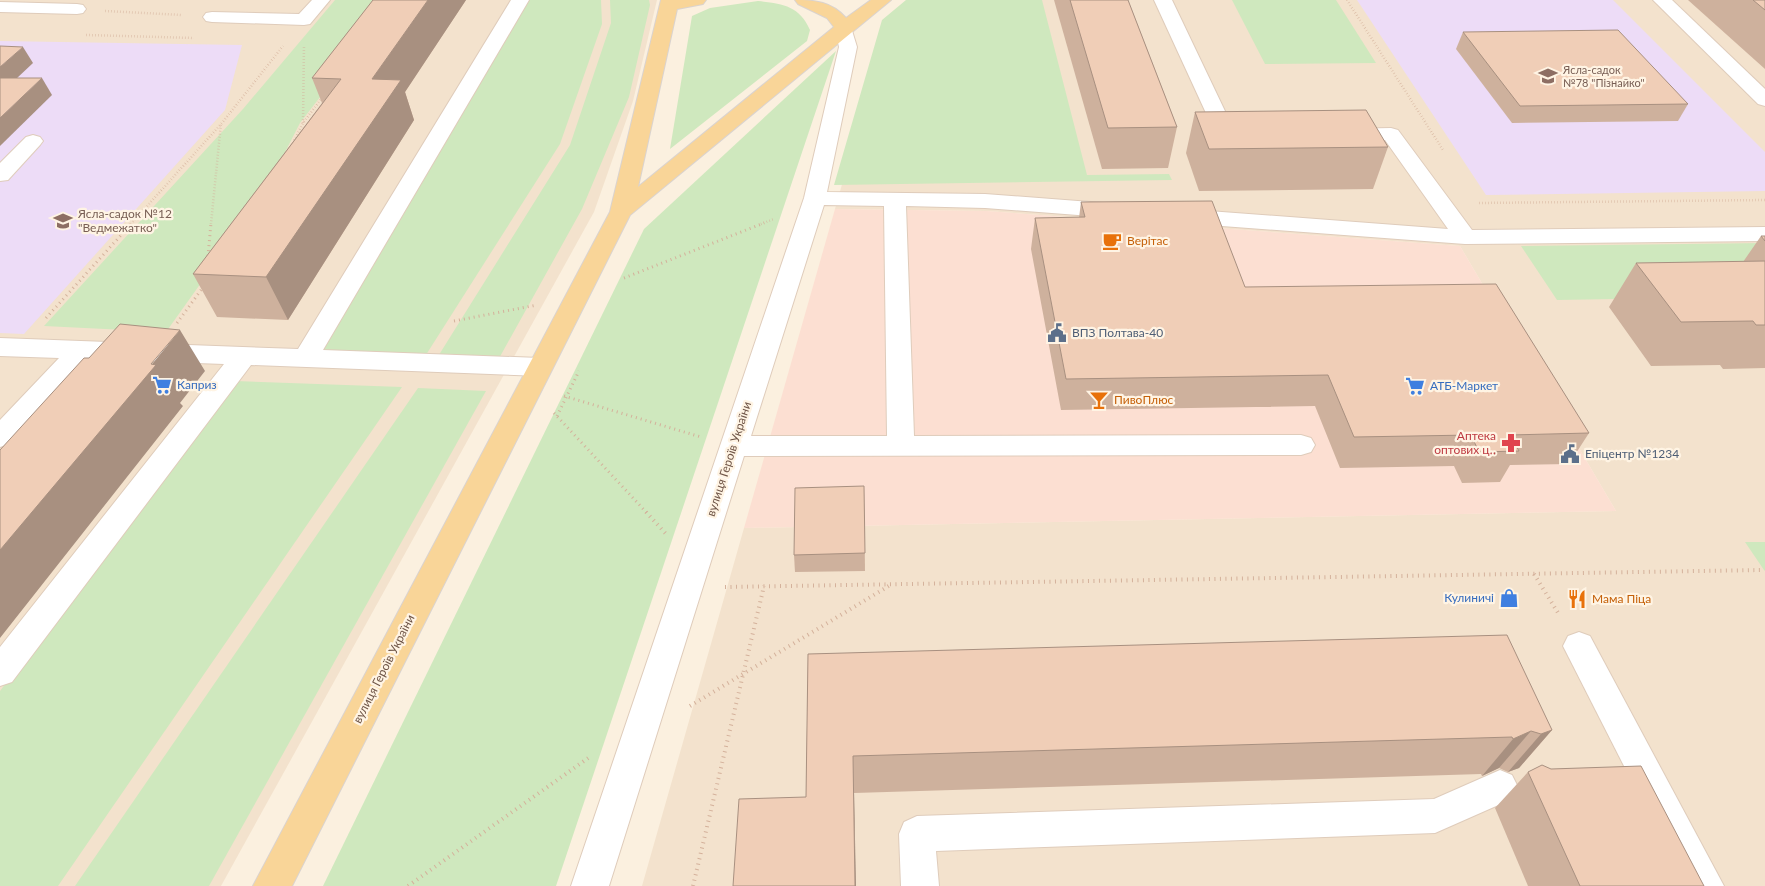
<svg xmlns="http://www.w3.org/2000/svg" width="1765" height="886" font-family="Lato,sans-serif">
<rect width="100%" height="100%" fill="#fbf0df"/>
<!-- residential -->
<g fill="#f3e2cd">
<path d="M0 0H657L633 101 594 212 221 886H0Z"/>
<path d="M935 0H1765V886H642L744 528 1616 511 1460 246 987 211 835 209 880 51Z"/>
</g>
<!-- commercial -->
<path fill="#fcdfd2" d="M835 209 987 211 1460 246 1616 511 744 528Z"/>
<!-- education -->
<g fill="#eddcf7">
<path d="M1357 0H1613L1765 152V191L1486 195Z"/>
<path d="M0 41 242 45 225 110 24 334 0 333Z"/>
</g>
<!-- green -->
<g fill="#cfe8be">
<path d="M335 0H395L300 123 261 199 166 332 44 326 243 109Z"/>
<path d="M525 0H601L602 24 560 144 424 358 319 353Z"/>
<path d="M610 0H649L650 5 629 97 582 209 497 362 437 358 570 145 611 23Z"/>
<path d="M906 0H1042L1087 175 1169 174 1172 180 834 185 882 20Z"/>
<path d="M1232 0H1336L1376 63 1265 64Z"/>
<path d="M758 1C782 4 799 5 810 30L807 41 670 149 692 16 710 8Z"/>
<path d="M836 51 556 886H323L644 229Z"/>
<path d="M1765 243 1732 297 1557 300 1521 246Z"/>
<path d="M235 381 402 387 58 886H0V691Z"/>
<path d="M418 388 486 391 209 886H75Z"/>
<path d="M1745 542H1765V571L1764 570Z"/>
</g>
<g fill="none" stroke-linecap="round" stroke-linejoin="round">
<!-- minor casing -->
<g stroke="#dfccbb" stroke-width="2">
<g id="minor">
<path d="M312 0H330L310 24 304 25 212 22 206 21 203 17 206 13 212 12 299 14Z"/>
<path d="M511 0H529L323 350 540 358 549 361 553 367 549 373 540 376 251 365 12 682 0 686V647L224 364 87 359 10 444 0 447V420L59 358 0 356V338L298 349Z"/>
<path d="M1154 0H1172L1234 130 1243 132 1246 136 1243 140 1227 143 1220 141 1217 137Z"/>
<path d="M1653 0H1672L1765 89V106L1758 104Z"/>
<path d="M0 2 77 4 83 5 86 9 83 13 77 14 0 12Z"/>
<path d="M844 23 850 24 857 47 827 192 985 194 1117 204 1125 206 1128 211 1125 216 1117 218 985 208 906 206 914 436 1301 435 1311 438 1315 445 1311 452 1301 455 744 456 609 886H571L804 198 839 47 835 28 838 24ZM824 205 884 206 887 436H751Z"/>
<path d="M1391 128 1398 130 1472 230 1765 227V241L1465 244 1182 223 1174 221 1171 216 1174 211 1182 209 1448 229 1385 140 1335 139 1332 135 1335 131 1342 129Z"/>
<path d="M33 135 40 137 43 141 40 145 8 180 0 181V163L26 137Z"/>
<path d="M1579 632 1590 636 1724 886H1685L1563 646 1568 636Z"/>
<path d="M1500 770 1512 775 1518 787 1512 799 1435 833 936 851 939 886H901L899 834 904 822 917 816 1434 799Z"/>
</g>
</g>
<!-- major casing -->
<g stroke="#dad3cf" stroke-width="2">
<path id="major" d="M661 0H706L703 4 677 9 638 187 834 27 827 18 798 4 795 0C815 0 832 2 846 18L871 0H891L630 215 292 886H253L610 212Z"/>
</g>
<!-- path-far2 -->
<g stroke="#d4b19b" stroke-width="2.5" stroke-dasharray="0.5 2.5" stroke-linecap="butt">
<path d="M1347 0 1443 150"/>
<path d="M105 11 182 15"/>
<path d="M86 35 194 38"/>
<path d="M303 123 304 45"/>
<path d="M293 143 303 123 322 98"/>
<path d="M1479 203 1765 200"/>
<path d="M131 224 222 123 283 46"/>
<path d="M211 224 221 123"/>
<path d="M761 224 774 219"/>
</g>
<!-- path-far1 -->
<g stroke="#d4b19b" stroke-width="3" stroke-dasharray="1 4" stroke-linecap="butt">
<path d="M208 256 211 223"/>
<path d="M624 278 764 223"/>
<path d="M46 318 132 223"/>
<path d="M454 321 537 305"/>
<path d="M177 323 204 286"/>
<path d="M564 396 701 437"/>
<path d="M554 413 647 513"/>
<path d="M557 416 579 371"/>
</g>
<!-- path -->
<g stroke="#d4b19b" stroke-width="4" stroke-dasharray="1 4.5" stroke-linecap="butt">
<path d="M646 512 667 535"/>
<path d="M1534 574 1560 616"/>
<path d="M725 587 1761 570"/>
<path d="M690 706 892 584"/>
<path d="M408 886 591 756"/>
<path d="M693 886 764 586"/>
</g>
<!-- minor -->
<use href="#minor" fill="#fff" fill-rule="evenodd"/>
<!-- major -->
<use href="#major" fill="#f9d598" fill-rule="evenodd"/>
</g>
<!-- wall -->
<g fill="#ceb19d">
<path d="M373 0H466L405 92 414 120 288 320 217 317 193 274 322 103 312 78Z"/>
<path d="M1054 0H1128L1177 127 1168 168 1102 169Z"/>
<path d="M1688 0H1765V69Z"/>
<path d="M1463 32 1688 104 1678 121 1512 123 1456 49Z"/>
<path d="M1195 112 1388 147 1373 189 1199 191 1186 153Z"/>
<path d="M1081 202 1245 287 1589 433 1569 464 1510 465 1500 482 1462 483 1454 466 1340 468 1315 406 1061 410 1031 249 1035 218H1079Z"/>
<path d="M1761 236H1765V368L1723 369 1720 365 1651 366 1609 307 1636 263 1743 262Z"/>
<path d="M864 486 865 571 795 572 794 555Z"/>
<path d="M808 654 1552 730 1519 768 1508 772 1499 768 1482 776 1481 774 854 793 806 797Z"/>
<path d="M1528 772 1704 886H1528L1495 808Z"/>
</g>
<!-- shaded-wall -->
<g fill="#a89080">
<path d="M428 0H466L405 92 414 120 288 320 266 277 372 79Z"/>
<path d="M23 47 33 63 0 94V67Z"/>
<path d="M42 78 52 95 0 146V118Z"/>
<path d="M180 330 205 371 180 403 183 406 0 638V550Z"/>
<path d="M1552 730 1519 768 1508 772 1541 734Z"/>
<path d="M1531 731 1499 768 1482 776 1513 739Z"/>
<path d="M853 756 854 793 856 886H855Z"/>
</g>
<!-- building -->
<g fill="#f0ceb7" stroke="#a89080">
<path d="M373 0H428L372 79 401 80 266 277 193 274 341 79 312 78Z"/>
<path d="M1070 0H1128L1177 127 1108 128Z"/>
<path d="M1753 0H1765V10Z"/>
<path d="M1618 30 1688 104 1520 106 1463 32Z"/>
<path d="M0 46 23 47 0 67Z"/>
<path d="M0 78H42L0 118Z"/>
<path d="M1366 110 1388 147 1209 149 1195 112Z"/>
<path d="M1212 201 1245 287 1496 284 1589 433 1510 435 1519 451 1479 452 1471 435 1354 437 1328 375 1066 379 1035 218 1085 217 1081 202Z"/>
<path d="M1761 236H1765V241Z"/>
<path d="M1765 261V325H1756L1753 321 1681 322 1636 263Z"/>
<path d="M120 324 180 330 151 364 156 365 0 550V450L84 358H89Z"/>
<path d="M864 486 865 553 794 555 795 488Z"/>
<path d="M1507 635 1552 730 1541 734 1531 731 1513 739 1512 737 853 756 855 886H733L739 799 806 797 808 654Z"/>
<path d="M1542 765 1551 769 1641 766 1704 886H1580L1528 772Z"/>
</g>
<!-- icons -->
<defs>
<g id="school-bare" transform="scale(1.5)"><path d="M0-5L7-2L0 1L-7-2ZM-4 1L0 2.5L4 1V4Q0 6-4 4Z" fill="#8d6e63" stroke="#fff4e4" stroke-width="2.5" paint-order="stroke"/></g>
<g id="cafe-bare" transform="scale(1.5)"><path d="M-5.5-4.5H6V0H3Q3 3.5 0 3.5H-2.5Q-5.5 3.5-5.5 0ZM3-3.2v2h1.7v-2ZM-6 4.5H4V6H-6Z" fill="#e8710a" stroke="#fff4e4" stroke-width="2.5" paint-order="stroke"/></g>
<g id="civic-bare" transform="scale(1.5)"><path d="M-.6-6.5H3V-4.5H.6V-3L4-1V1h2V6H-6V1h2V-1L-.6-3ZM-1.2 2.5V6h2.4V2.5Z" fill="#5c6f8a" stroke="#fff4e4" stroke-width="2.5" paint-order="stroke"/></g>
<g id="supermarket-bare" transform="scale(1.5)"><path d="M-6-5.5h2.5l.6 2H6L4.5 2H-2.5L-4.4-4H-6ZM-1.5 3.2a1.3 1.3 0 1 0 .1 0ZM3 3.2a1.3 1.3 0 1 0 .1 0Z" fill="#3f7fe0" stroke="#fff4e4" stroke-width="2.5" paint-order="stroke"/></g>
<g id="bar-bare" transform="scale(1.5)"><path d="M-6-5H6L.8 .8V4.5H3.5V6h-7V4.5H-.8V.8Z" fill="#e8710a" stroke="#fff4e4" stroke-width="2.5" paint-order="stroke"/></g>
<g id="pharmacy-bare" transform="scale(1.5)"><path d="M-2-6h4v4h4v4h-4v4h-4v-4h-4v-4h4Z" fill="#e0444e" stroke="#fff4e4" stroke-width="2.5" paint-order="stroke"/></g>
<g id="shop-bare" transform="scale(1.5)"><path d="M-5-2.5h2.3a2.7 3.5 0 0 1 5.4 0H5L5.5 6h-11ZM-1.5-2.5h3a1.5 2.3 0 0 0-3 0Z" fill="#3f7fe0" stroke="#fff4e4" stroke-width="2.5" paint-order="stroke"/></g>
<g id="restaurant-bare" transform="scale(1.5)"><path d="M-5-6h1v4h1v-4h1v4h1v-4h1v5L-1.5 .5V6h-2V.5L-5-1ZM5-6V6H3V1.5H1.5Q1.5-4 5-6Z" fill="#e8710a" stroke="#fff4e4" stroke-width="2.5" paint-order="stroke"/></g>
</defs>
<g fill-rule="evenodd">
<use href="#school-bare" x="1548" y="76"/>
<use href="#school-bare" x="63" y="221"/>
<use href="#cafe-bare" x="1112" y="241"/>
<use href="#civic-bare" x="1057" y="333"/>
<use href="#supermarket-bare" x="162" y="385"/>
<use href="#supermarket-bare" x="1415" y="386"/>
<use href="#bar-bare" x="1099" y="400"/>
<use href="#pharmacy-bare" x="1511" y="443"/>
<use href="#civic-bare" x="1570" y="454"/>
<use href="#shop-bare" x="1509" y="598"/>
<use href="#restaurant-bare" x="1577" y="599"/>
</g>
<g text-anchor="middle" stroke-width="4.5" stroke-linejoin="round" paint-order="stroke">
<!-- far-education labels -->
<g font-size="11" fill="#785e54" stroke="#fff4e4" text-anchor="start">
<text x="1563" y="74">Ясла-садок<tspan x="1563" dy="13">№78 "Пізнайко"</tspan></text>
</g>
<!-- education labels -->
<g font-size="12" fill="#785e54" stroke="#fff4e4" text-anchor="start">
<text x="78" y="218">Ясла-садок №12<tspan x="78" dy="14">"Ведмежатко"</tspan></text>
</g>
<!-- food labels -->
<g font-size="12" fill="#c56008" stroke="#fff4e4" text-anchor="start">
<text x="1127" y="245">Верітас</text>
<text x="1114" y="404">ПивоПлюс</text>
<text x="1592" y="603">Мама Піца</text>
</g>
<!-- service labels -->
<g font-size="12" fill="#4e5e75" stroke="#fff4e4" text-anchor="start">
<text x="1072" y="337">ВПЗ Полтава-40</text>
<text x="1585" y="458">Епіцентр №1234</text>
</g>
<!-- shop labels -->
<g font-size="12" fill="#366cbe" stroke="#fff4e4" text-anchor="start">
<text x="177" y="389">Каприз</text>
<text x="1430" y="390">АТБ-Маркет</text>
<text x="1494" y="602" text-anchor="end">Кулиничі</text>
</g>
<!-- health labels -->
<g font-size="12" fill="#be3a42" stroke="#fff4e4" text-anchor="end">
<text x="1496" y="440">Аптека<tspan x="1496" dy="14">оптових ц‥</tspan></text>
</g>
<!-- street labels -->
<g font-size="12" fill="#705648" stroke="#fff4e4">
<text transform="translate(729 459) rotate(-72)" y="4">вулиця Героїв України</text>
<text transform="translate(384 669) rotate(-63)" y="4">вулиця Героїв України</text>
</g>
</g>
</svg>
